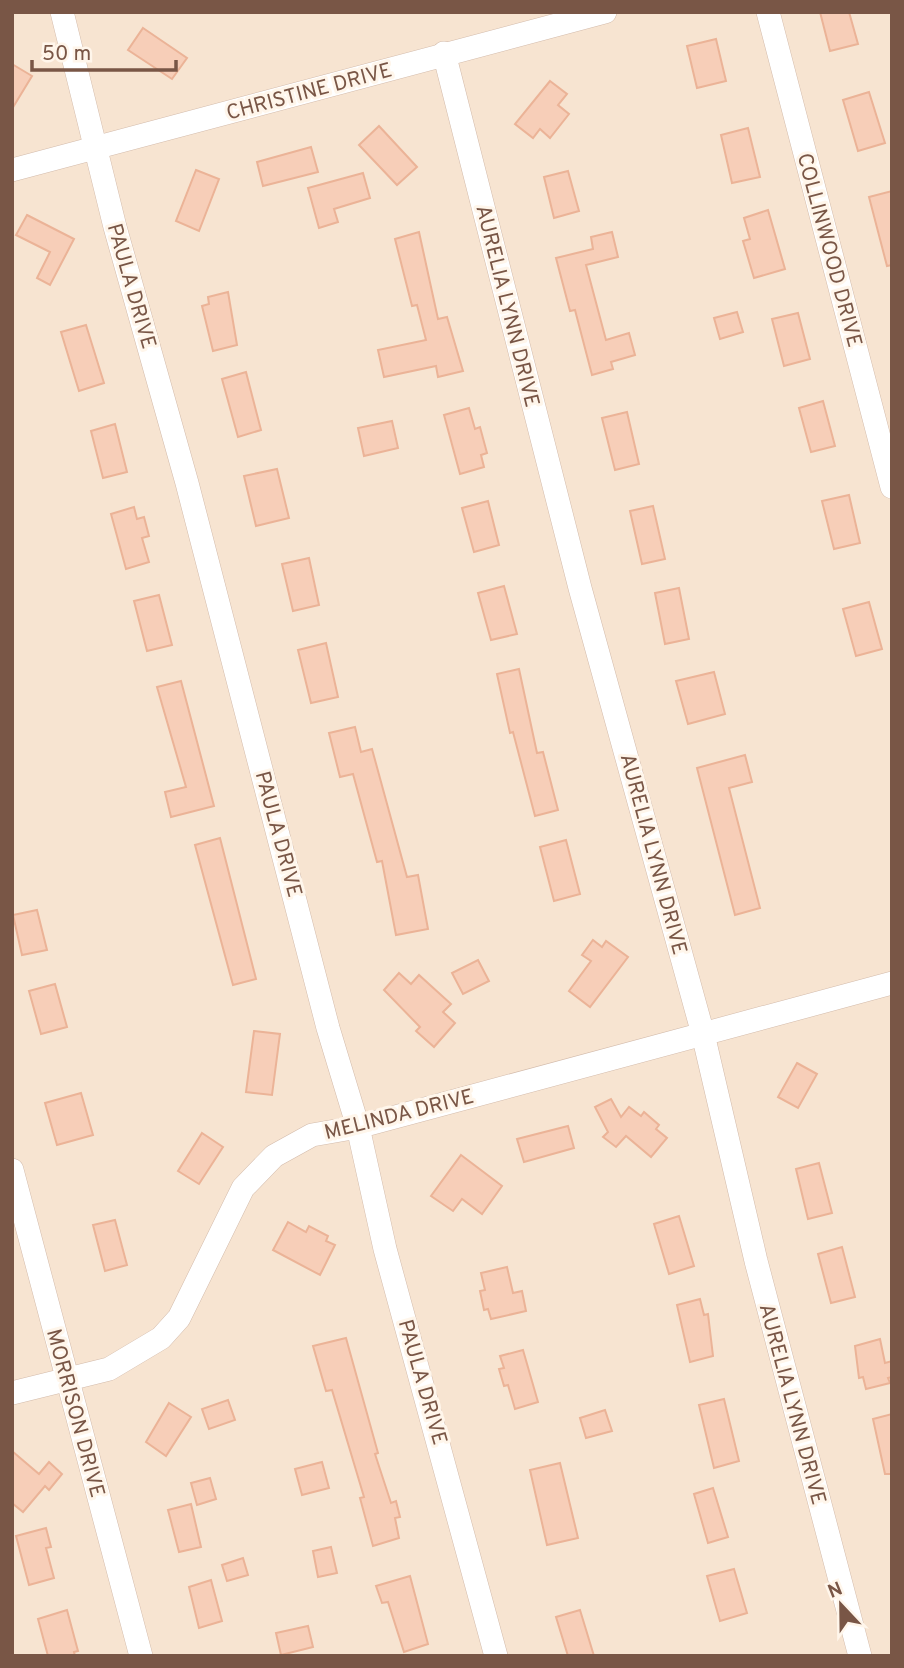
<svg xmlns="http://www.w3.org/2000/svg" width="904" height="1668" font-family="Overpass,sans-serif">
<rect width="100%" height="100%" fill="#fef3e3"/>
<!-- residential -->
<rect fill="#f7e4d1" x="12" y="12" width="880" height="1644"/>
<!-- building -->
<g fill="#f7ceb8" stroke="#ebb397" stroke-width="2">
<path d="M820 12H849L858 44 830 51Z"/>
<path d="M143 28 187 58 172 79 128 50Z"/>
<path d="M716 39 726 81 697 88 687 46Z"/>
<path d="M12 64 32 76 12 109Z"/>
<path d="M550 81 567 94 558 105 569 114 550 138 540 129 533 138 515 124Z"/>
<path d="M869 92 885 143 858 151 843 100Z"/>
<path d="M379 126 417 167 397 185 359 145Z"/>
<path d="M748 128 760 177 732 183 721 135Z"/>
<path d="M311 147 318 172 263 186 257 162Z"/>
<path d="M196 170 219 179 199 231 176 221Z"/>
<path d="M568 171 579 211 554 218 544 177Z"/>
<path d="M363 173 370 198 334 209 338 222 319 228 308 188Z"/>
<path d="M892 191V265L887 266 869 197Z"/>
<path d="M768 210 785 269 754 278 743 241 750 239 744 218Z"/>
<path d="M27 215 74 239 50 285 37 278 50 252 16 235Z"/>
<path d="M419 232 438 319 447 317 463 371 438 377 436 366 384 377 378 350 426 340 417 305 412 306 395 239Z"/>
<path d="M612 232 618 257 586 265 606 340 629 333 635 355 611 362 613 369 592 375 575 310 570 311 556 258 593 249 591 237Z"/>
<path d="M228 292 237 345 213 351 202 306 209 304 208 297Z"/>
<path d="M737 312 743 332 720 339 714 318Z"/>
<path d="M798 313 810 359 784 366 772 319Z"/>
<path d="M86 325 104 383 79 391 61 332Z"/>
<path d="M246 372 261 430 238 437 222 379Z"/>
<path d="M823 401 835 446 811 452 799 408Z"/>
<path d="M469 408 475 429 480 427 487 453 481 455 484 467 460 474 444 415Z"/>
<path d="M627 412 639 464 615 470 602 418Z"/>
<path d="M392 421 398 448 364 456 358 428Z"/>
<path d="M115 424 127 472 103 478 91 431Z"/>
<path d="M277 469 289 518 256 526 244 476Z"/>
<path d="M849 495 860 543 834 549 822 501Z"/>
<path d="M488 501 499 545 474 552 462 508Z"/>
<path d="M653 506 665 559 642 564 630 511Z"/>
<path d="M134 507 137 519 144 517 149 536 142 538 149 562 126 569 111 514Z"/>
<path d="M309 558 319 605 293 611 282 564Z"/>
<path d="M504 586 517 634 491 640 478 593Z"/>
<path d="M679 588 689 639 665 644 655 593Z"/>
<path d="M159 595 172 645 147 651 134 601Z"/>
<path d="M869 602 882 649 856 656 843 609Z"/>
<path d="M326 643 338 697 311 703 298 650Z"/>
<path d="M519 669 537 753 543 752 558 810 535 816 513 732 510 733 497 674Z"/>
<path d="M714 672 725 714 688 724 676 681Z"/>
<path d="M181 681 214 806 171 817 165 792 186 787 157 687Z"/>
<path d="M355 727 361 752 372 749 407 877 418 875 428 929 396 935 382 861 377 862 353 774 340 777 329 733Z"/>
<path d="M745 755 752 782 729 788 760 908 735 915 697 768Z"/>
<path d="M220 838 256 979 233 985 195 845Z"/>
<path d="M566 840 580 894 554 901 540 847Z"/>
<path d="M37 910 47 950 22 955 13 915Z"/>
<path d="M593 940 602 947 606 941 628 957 590 1007 569 991 591 961 582 955Z"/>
<path d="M478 960 489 981 463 994 452 973Z"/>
<path d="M399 973 411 984 419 975 451 1004 443 1012 455 1023 434 1047 416 1031 420 1027 384 990Z"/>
<path d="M55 984 67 1027 41 1034 29 991Z"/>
<path d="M254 1031 280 1034 272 1095 246 1092Z"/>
<path d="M797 1063 817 1074 798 1108 778 1097Z"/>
<path d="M81 1093 93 1135 57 1145 45 1103Z"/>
<path d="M611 1099 621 1117 629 1107 641 1116 644 1112 659 1125 656 1129 667 1138 651 1157 626 1136 616 1147 603 1137 608 1132 595 1107Z"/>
<path d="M568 1126 574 1148 524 1162 517 1139Z"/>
<path d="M202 1133 223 1147 199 1184 178 1171Z"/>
<path d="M461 1155 502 1186 482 1214 462 1199 453 1211 431 1196Z"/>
<path d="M819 1163 832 1213 808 1219 796 1169Z"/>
<path d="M679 1216 694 1266 669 1274 654 1224Z"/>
<path d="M115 1220 127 1265 105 1271 93 1225Z"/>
<path d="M288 1222 306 1232 309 1226 328 1236 326 1241 335 1245 320 1275 273 1250Z"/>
<path d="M842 1247 855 1297 831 1303 818 1254Z"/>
<path d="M507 1267 513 1293 522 1291 526 1311 491 1319 488 1309 484 1310 480 1291 485 1290 481 1273Z"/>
<path d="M700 1299 704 1315 708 1314 713 1356 690 1362 677 1305Z"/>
<path d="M346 1338 378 1453 375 1454 391 1503 396 1501 400 1517 395 1518 399 1538 373 1546 360 1498 364 1497 332 1390 326 1391 313 1346Z"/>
<path d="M880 1339 885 1363 892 1361V1377L888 1378 890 1383 866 1389 863 1377 859 1378 855 1346Z"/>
<path d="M523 1350 538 1402 515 1409 508 1385 504 1386 499 1369 504 1368 500 1356Z"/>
<path d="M724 1399 739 1461 714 1468 699 1405Z"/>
<path d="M228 1400 235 1420 209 1429 202 1409Z"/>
<path d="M169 1403 191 1417 166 1456 146 1442Z"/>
<path d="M605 1410 612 1431 586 1438 580 1418Z"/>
<path d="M892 1414V1474H885L873 1419Z"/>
<path d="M12 1451 39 1474 49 1462 62 1474 49 1490 45 1486 23 1512 12 1503Z"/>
<path d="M322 1462 329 1488 302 1495 295 1469Z"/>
<path d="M560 1463 578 1538 547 1545 530 1470Z"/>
<path d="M210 1478 216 1499 197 1505 191 1483Z"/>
<path d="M713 1488 728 1537 708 1543 694 1494Z"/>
<path d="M191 1504 201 1547 179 1552 168 1510Z"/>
<path d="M46 1528 51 1547 46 1548 54 1578 29 1585 16 1536Z"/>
<path d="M331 1547 337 1573 318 1577 313 1551Z"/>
<path d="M243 1558 248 1575 227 1581 222 1565Z"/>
<path d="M734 1569 747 1613 720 1621 707 1576Z"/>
<path d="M410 1576 428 1644 404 1652 388 1602 382 1603 376 1586Z"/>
<path d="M211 1580 222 1621 199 1628 189 1587Z"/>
<path d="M67 1610 78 1651 74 1652 75 1656H48L38 1619Z"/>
<path d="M580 1610 594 1656H568L556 1617Z"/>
<path d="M308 1626 313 1647 281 1655 276 1633Z"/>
</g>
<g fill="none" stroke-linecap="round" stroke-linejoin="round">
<!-- street casing -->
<g stroke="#d3bbab" stroke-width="24">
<g id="street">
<path d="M62 12 115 227 187 483 328 1028 358 1127 385 1249 496 1656"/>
<path d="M768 12 892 487"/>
<path d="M444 53 580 588 703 1034 756 1261 860 1656"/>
<path d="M12 170 605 12"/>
<path d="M12 1170 141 1656"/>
<path d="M12 1393 109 1369 161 1338 179 1318 243 1188 274 1156 312 1135 358 1127 892 983"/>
</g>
</g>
<!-- street -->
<use href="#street" stroke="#fff" stroke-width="23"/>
</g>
<g text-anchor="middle" stroke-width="6" stroke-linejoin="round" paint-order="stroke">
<!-- street labels -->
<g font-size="21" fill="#795646" stroke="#fff6eb">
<text transform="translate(309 91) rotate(-15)" y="7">CHRISTINE DRIVE</text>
<text transform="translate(830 250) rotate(75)" y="7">COLLINWOOD DRIVE</text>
<text transform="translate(132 286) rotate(74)" y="7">PAULA DRIVE</text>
<text transform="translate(508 306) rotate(76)" y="7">AURELIA LYNN DRIVE</text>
<text transform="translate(279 834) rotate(75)" y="7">PAULA DRIVE</text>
<text transform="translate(654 854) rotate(75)" y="7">AURELIA LYNN DRIVE</text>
<text transform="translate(399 1114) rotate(-14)" y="7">MELINDA DRIVE</text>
<text transform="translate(423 1382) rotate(74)" y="7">PAULA DRIVE</text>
<text transform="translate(793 1404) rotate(75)" y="7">AURELIA LYNN DRIVE</text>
<text transform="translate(76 1413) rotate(75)" y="7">MORRISON DRIVE</text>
</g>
</g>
<!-- border -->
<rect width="904" height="1668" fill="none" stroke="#795646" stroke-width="28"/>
<!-- north arrow -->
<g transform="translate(841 1605) rotate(338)" stroke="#fff6eb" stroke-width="5" paint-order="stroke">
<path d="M0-5L12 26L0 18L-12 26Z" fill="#795646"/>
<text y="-10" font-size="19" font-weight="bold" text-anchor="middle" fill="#795646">N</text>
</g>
<!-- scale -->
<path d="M32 60v10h144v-10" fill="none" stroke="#795646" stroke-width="3.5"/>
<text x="42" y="60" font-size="21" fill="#795646" stroke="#fff6eb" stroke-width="5" paint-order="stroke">50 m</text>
</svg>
